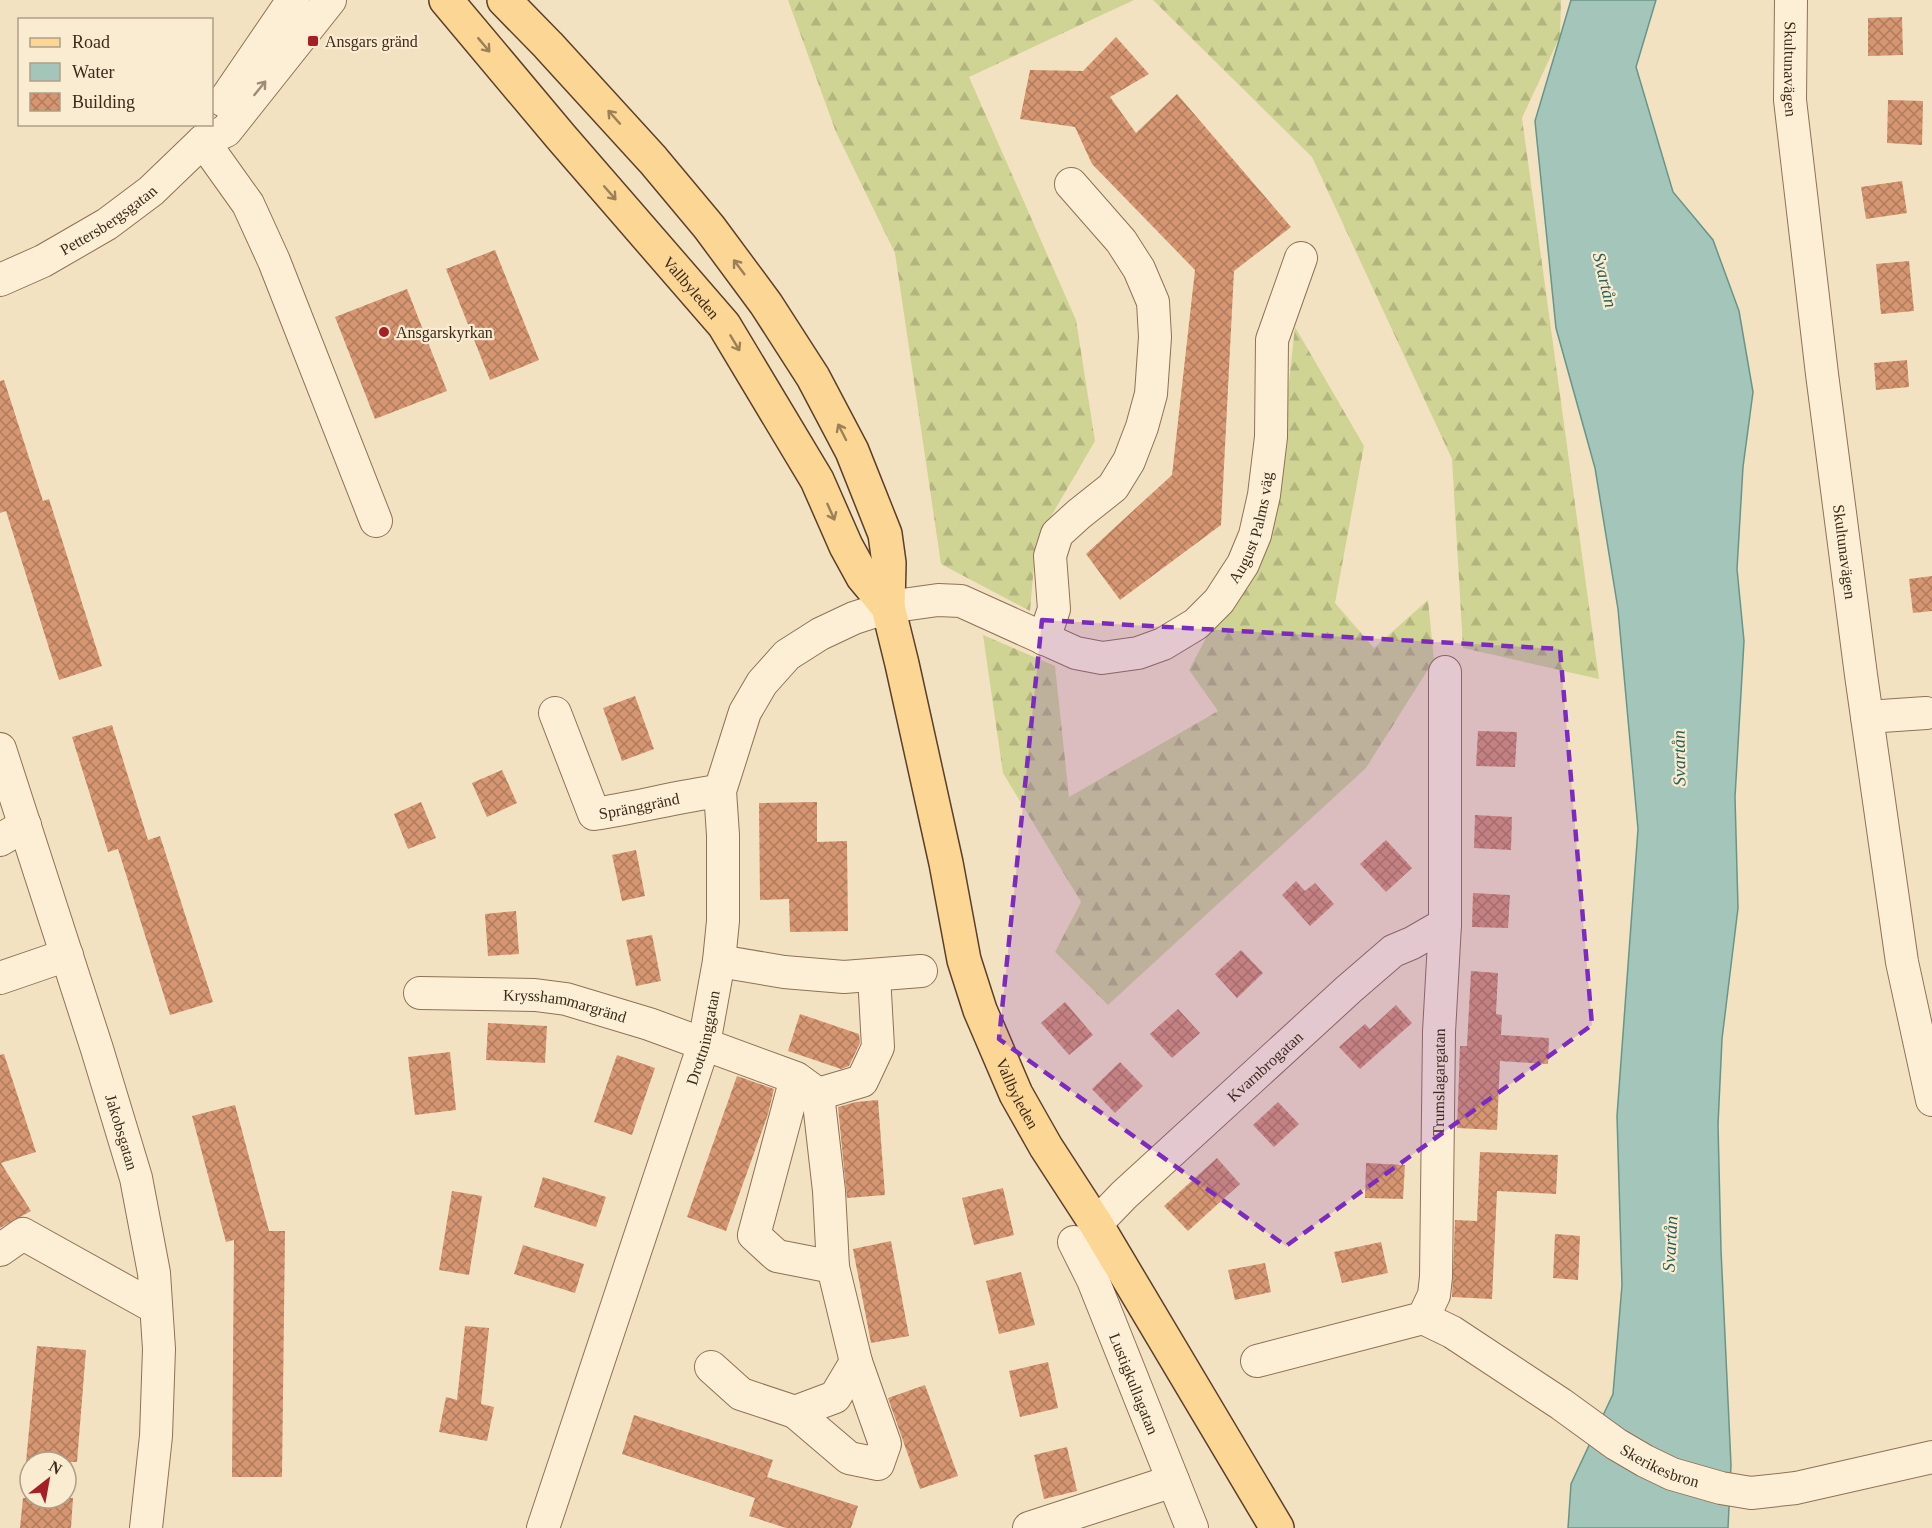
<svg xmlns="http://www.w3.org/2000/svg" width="1932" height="1528" font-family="'Times New Roman',serif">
<defs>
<pattern id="forest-firs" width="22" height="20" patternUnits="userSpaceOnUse" patternTransform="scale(1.5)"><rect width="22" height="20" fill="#cfd393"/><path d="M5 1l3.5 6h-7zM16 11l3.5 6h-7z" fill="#b3b57e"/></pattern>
<pattern id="building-cross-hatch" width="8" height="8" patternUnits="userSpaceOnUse" patternTransform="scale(1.5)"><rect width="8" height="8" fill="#d69672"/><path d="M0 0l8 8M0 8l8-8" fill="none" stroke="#af7b5d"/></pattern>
</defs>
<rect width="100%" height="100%" fill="#f3e2c1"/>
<!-- forest -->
<g fill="url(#forest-firs)">
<path d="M788 0H1134L969 77 1076 320 1095 441 1036 542 1030 611 941 564 895 253 836 132Z"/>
<path d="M1153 0H1561L1560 36 1522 118 1599 679 1463 648 1452 459 1312 157Z"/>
<path d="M1295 327 1364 446 1335 603 1374 648 1428 600 1434 660 1366 768 1108 1005 1055 952 1081 902 1003 773 983 635 1055 666 1069 797 1218 711 1189 670 1275 508Z"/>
</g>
<!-- water -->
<path fill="#a4c5ba" stroke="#699588" stroke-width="1.5" d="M1571 0H1656L1636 67 1673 192 1713 240 1739 311 1753 392 1743 467 1737 569 1744 641 1735 797 1738 908 1722 1039 1718 1125 1721 1250 1731 1465 1728 1528H1568L1571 1484 1613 1394 1622 1285 1617 1116 1638 829 1618 609 1595 468 1556 328 1535 121Z"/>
<!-- building -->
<g fill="url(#building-cross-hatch)">
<path d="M1902 17 1903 55 1868 56V18Z"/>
<path d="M1116 37 1149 74 1110 97 1136 133 1177 94 1291 227 1234 271 1221 525 1120 600 1086 554 1172 475 1195 270 1092 164 1075 127 1020 119 1030 70 1083 71Z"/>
<path d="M1888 100 1923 101 1922 145 1887 143Z"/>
<path d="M1902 181 1907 213 1866 219 1861 187Z"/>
<path d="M495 250 539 360 490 380 446 269Z"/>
<path d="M1909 261 1914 311 1881 314 1876 264Z"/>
<path d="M407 289 447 391 375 419 335 317Z"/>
<path d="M1907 360 1909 387 1876 390 1874 363Z"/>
<path d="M4 380 43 501 49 499 102 666 59 680 6 511 0 513V381Z"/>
<path d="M1932 576V611L1913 613 1909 579Z"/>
<path d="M635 696 654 749 622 761 603 708Z"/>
<path d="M112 725 148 840 160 836 213 1002 170 1015 118 849 108 852 72 737Z"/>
<path d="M1478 731 1517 732 1515 767 1476 766Z"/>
<path d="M502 770 517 803 487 817 472 783Z"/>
<path d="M421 802 436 838 408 849 394 814Z"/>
<path d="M817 802V842L847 841 848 931 790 932 789 899 760 900 759 803Z"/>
<path d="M1475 815 1512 817 1511 850 1474 848Z"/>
<path d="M1386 840 1412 868 1386 892 1360 864Z"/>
<path d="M636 850 645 896 622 901 612 855Z"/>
<path d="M1296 881 1305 891 1315 883 1334 904 1310 926 1282 895Z"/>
<path d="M1473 893 1510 895 1508 928 1472 927Z"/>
<path d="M516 911 519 954 488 956 485 914Z"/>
<path d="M652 935 661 981 636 986 626 940Z"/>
<path d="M1241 950 1263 973 1237 998 1215 974Z"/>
<path d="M1471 971 1498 973 1496 1014 1502 1015 1501 1035 1549 1038 1548 1064 1500 1061 1497 1130 1457 1128 1460 1046H1467Z"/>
<path d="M1065 1002 1093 1035 1069 1055 1041 1023Z"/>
<path d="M1396 1005 1412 1023 1360 1069 1339 1047 1365 1024 1370 1029Z"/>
<path d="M1178 1009 1200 1033 1172 1058 1150 1034Z"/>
<path d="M800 1014 859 1034 860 1043 849 1066 841 1069 788 1051Z"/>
<path d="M488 1023 547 1026 545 1063 486 1060Z"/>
<path d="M450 1052 456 1110 415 1115 408 1057Z"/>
<path d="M4 1054 36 1152 1 1163 31 1211 0 1228V1055Z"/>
<path d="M617 1055 655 1068 632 1135 594 1122Z"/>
<path d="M1120 1062 1143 1086 1115 1113 1092 1089Z"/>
<path d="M737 1076 774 1089 768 1114 726 1231 687 1217Z"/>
<path d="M878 1100 885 1195 847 1198 838 1107 856 1102Z"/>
<path d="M1278 1102 1299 1124 1274 1147 1253 1125Z"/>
<path d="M235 1105 269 1231H285L282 1477H232L234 1240 226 1242 192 1116Z"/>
<path d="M1480 1152 1558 1155 1556 1194 1497 1191 1492 1299 1452 1297 1455 1220 1477 1221Z"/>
<path d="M1217 1158 1240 1184 1188 1231 1164 1206Z"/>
<path d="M1366 1163 1405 1165 1403 1199 1365 1198Z"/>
<path d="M543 1177 606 1197 596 1227 534 1207Z"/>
<path d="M1003 1188 1014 1235 974 1245 962 1198Z"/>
<path d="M452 1191 482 1196 469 1275 439 1270Z"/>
<path d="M1555 1234 1580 1236 1578 1280 1553 1278Z"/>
<path d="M891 1241 909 1336 871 1343 853 1249Z"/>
<path d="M1381 1242 1388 1273 1342 1283 1334 1252Z"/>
<path d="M523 1245 584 1264 575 1293 514 1274Z"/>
<path d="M1265 1263 1271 1292 1235 1300 1228 1270Z"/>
<path d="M1021 1272 1035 1325 999 1334 986 1281Z"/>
<path d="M465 1326 489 1328 481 1404 494 1407 487 1441 439 1432 446 1397 457 1400Z"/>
<path d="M37 1346 86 1350 77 1462H26Z"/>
<path d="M1048 1362 1058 1408 1020 1417 1009 1371Z"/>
<path d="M925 1385 958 1476 920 1489 888 1398Z"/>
<path d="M634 1415 773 1460 767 1477 858 1506 851 1528H786L749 1516 755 1498 622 1454Z"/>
<path d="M1067 1447 1077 1491 1044 1499 1034 1455Z"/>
<path d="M23 1498H73L71 1528H20Z"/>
</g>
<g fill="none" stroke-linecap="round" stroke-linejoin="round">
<!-- minor casing -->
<g stroke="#8f7156" stroke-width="34">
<g id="minor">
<path id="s1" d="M1791 0 1790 100 1822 374 1861 675 1902 962 1932 1100"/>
<path d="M224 101 293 0"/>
<path d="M203 141 248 204 274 261 376 521"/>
<path id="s2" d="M0 280 43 261 107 224 151 191 203 141 226 131 330 0"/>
<path d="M1044 639 1054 609 1050 556 1057 534 1079 514 1113 487 1129 461 1142 427 1151 394 1155 337 1153 302 1139 269 1121 241 1071 184"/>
<path id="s3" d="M555 713 594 814C637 808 678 796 720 791"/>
<path d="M1867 717 1926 713"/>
<path id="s4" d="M0 749 97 1049 136 1178 154 1273 159 1349 156 1436 146 1528"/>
<path d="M0 840 25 825"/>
<path d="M719 961 784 972 844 977 921 971"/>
<path d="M0 978 67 955"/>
<path id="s5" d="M420 993 535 995 566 999 649 1024 796 1078 754 1235 777 1256 833 1267 829 1191 818 1094 796 1078"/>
<path d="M818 1094 862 1081 878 1047 874 975"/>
<path id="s6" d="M1096 1224 1124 1195 1349 989 1393 951 1412 943 1445 924"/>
<path id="s7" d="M1074 1242 1093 1280 1192 1528"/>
<path d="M0 1250 23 1234 156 1308"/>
<path id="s8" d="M1423 1318 1452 1332 1561 1404 1616 1444 1645 1461 1672 1474 1721 1488 1751 1493 1796 1488 1932 1457"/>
<path id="s9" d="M1257 1361 1423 1318 1434 1295 1436 1277 1439 1032 1445 924V672"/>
<path d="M711 1367 741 1394 795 1412 835 1397 856 1362 833 1267"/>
<path d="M795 1412 849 1458 878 1464 885 1444 856 1362"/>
<path id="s10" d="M543 1528 704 1044 719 961 723 921V835L720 791 745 712 762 683 787 655 820 634 854 618 888 607 938 600 961 601 1076 653 1102 658 1138 653 1163 644 1196 624 1219 601 1243 564 1255 535 1264 495 1271 437 1272 340 1301 258"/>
<path d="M1029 1528 1173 1481"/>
</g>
</g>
<!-- major casing -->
<g stroke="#5c3f2a" stroke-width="36">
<g id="major">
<path id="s11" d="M446 0 561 137 724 325 817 480 846 546 863 577 888 607"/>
<path id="s12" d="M504 0 548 45 653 160 709 227 766 304 813 377 852 451 885 534 889 563 888 607 902 664 946 863 964 960 980 1010 1016 1094 1046 1147 1096 1224 1277 1528"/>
</g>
</g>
<!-- minor -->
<use href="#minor" stroke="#fdefd5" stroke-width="32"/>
<!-- major -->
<use href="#major" stroke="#fbd694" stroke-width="33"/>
</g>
<!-- one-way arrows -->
<defs><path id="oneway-shaft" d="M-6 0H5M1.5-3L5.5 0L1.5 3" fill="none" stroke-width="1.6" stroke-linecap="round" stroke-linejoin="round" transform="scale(1.5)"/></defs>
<g stroke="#9c8058">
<use href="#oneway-shaft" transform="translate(484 45) rotate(50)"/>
<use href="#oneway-shaft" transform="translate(614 117) rotate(-132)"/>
<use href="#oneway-shaft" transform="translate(610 193) rotate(49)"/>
<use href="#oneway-shaft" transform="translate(739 267) rotate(-127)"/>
<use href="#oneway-shaft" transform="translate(735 343) rotate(59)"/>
<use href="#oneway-shaft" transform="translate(842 432) rotate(-117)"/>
<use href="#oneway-shaft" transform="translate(831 512) rotate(66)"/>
</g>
<use stroke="#9d8c78" href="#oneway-shaft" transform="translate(260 88) rotate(-51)"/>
<!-- marked area -->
<path fill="#7b2cbf" fill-opacity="0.2" stroke="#7b2cbf" stroke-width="4.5" stroke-dasharray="12 8" stroke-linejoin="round" d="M1042 620 1560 649 1592 1025 1286 1246 999 1039Z"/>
<!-- markers -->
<g fill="#a61e26" stroke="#faecd1" stroke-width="2">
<rect x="307" y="35" width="12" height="12" rx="3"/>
<circle cx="384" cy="332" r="6"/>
</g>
<g text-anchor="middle" stroke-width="4.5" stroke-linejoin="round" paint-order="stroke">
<!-- poi labels -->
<g font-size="16" fill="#3d2a1c" stroke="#faecd1" text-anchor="start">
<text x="325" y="47">Ansgars gränd</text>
<text x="396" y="338">Ansgarskyrkan</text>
</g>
<!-- street labels -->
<g font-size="16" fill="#3d2a1c" stroke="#faecd1">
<text dy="6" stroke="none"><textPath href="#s1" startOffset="69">Skultunavägen</textPath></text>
<text dy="6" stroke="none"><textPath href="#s2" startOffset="124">Pettersbergsgatan</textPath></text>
<text dy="6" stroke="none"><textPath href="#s11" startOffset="378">Vallbyleden</textPath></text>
<text dy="6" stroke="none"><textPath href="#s10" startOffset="1473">August Palms väg</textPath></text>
<text dy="6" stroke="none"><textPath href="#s1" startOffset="555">Skultunavägen</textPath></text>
<text dy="6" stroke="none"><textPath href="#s3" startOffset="154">Spränggränd</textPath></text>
<text dy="6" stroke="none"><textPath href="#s5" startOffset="146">Krysshammargränd</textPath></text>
<text dy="6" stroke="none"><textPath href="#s10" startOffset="516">Drottninggatan</textPath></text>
<text dy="6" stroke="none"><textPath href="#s6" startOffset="231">Kvarnbrogatan</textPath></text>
<text dy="6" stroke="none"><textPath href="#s9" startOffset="410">Trumslagargatan</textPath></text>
<text dy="6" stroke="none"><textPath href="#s12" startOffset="1240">Vallbyleden</textPath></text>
<text dy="6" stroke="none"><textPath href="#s4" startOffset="402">Jakobsgatan</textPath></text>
<text dy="6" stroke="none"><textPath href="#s7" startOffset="154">Lustigkullagatan</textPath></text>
<text dy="6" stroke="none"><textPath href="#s8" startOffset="280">Skerikesbron</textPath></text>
</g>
<!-- water labels -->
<g font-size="18" font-style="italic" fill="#295f59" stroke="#faecd1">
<text transform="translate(1605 280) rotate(77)" y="6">Svartån</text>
<text transform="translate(1679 758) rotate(-91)" y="6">Svartån</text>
<text transform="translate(1670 1244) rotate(-87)" y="6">Svartån</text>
</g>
</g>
<!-- legend -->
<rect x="18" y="18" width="195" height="108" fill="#faecd1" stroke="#ae9e89" stroke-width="1.5"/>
<rect x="30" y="38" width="30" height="9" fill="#fbd694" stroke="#ae9e89" stroke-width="1.5"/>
<text x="72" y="48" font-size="18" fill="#3d2a1c">Road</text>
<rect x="30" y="63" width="30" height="18" fill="#a4c5ba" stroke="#ae9e89" stroke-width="1.5"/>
<text x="72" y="78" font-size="18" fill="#3d2a1c">Water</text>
<rect x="30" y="93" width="30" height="18" fill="url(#building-cross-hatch)" stroke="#ae9e89" stroke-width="1.5"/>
<text x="72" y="108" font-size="18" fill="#3d2a1c">Building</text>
<!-- north arrow -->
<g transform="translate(48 1480) rotate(31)"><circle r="28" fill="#faecd1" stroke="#ae9e89" stroke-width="1.5"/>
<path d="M0-4.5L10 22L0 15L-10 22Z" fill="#a61e26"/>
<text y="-9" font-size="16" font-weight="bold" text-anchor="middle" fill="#3d2a1c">N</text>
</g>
</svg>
